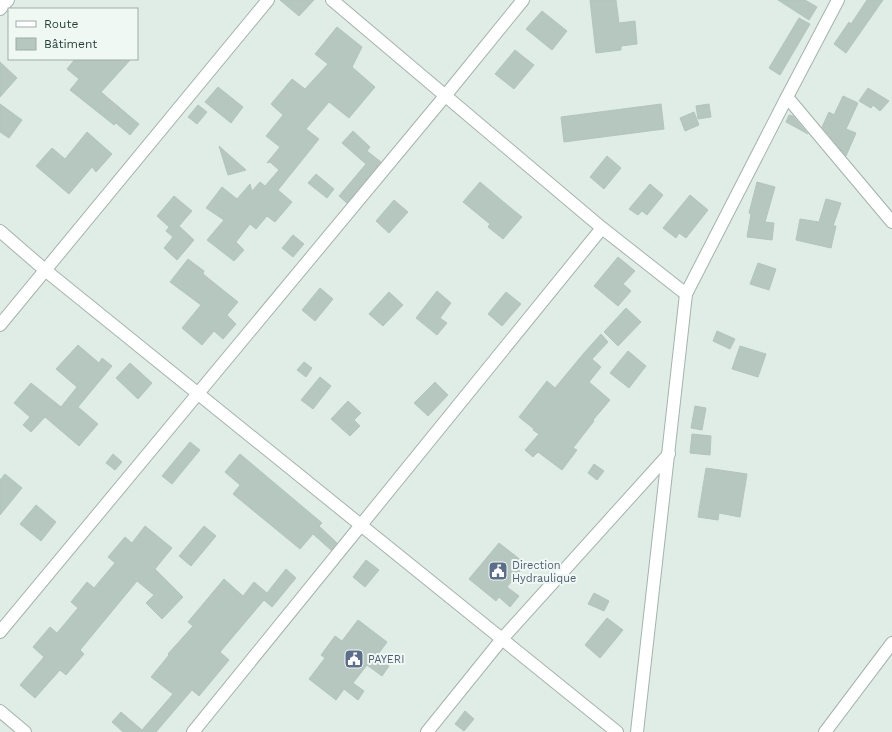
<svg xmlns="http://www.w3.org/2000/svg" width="892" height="732" font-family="'Work Sans',sans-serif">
<rect width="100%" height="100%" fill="#e0ece6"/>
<!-- building -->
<g fill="#b5c7bf" stroke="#b2c6bd">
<path d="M280 0H314L299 16Z"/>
<path d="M590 0H616L619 23 635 21 637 44 621 46V50L596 53Z"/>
<path d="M778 0H805L817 7 809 20Z"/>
<path d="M867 0H883L846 53 834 44 849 22 851 24Z"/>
<path d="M542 11 567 31 552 50 526 29Z"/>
<path d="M799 18 810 24 780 75 769 68Z"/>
<path d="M337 27 362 47 352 67 375 87 349 118 329 102 306 129 319 139 278 190 292 202 275 222 267 216 256 229 250 224 236 242 244 250 234 261 207 240 224 220 206 208 222 187 237 199 250 184 252 191 260 182 265 186 279 170 270 162 267 163 280 147 266 136 283 115 271 104 292 79 305 89 328 64 315 54Z"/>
<path d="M515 50 534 65 514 89 495 74Z"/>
<path d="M75 59H131L101 92 139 124 130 135 116 123 114 125 70 90 79 79 67 69Z"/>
<path d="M0 62 17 78 0 97Z"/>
<path d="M218 87 243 107 231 123 205 102Z"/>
<path d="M868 88 889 101 880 111 873 105 871 108 859 101Z"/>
<path d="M843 96 858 103 846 129 856 133 846 156 822 127 829 112 834 115Z"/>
<path d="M0 104 22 120 9 138 0 132Z"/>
<path d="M661 104 664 129 564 142 561 117Z"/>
<path d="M709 104 711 117 698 119 696 106Z"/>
<path d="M198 105 207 112 197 124 188 117Z"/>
<path d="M694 112 699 125 685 131 680 118Z"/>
<path d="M789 115 793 116 808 134 786 122Z"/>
<path d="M353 131 370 147 367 151 381 162 347 203 339 196 366 164 342 143Z"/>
<path d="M87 132 112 154 96 172 92 167 69 194 36 166 52 148 65 159Z"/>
<path d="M219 146 246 170 228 175Z"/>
<path d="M607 156 621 168 604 189 590 177Z"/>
<path d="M316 174 334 189 327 198 308 183Z"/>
<path d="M480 182 506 204 522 217 503 239 488 227 490 224 463 202Z"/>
<path d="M757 182 775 187 765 222 774 223 772 240 747 237 751 214 749 213Z"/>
<path d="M650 184 663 195 647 215 642 211 638 215 629 209Z"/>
<path d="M690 195 708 210 686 238 679 233 676 238 663 228Z"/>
<path d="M174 196 192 211 179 226 194 240 177 260 164 248 173 237 166 231 169 227 157 216Z"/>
<path d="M826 199 841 203 833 226H836L831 248 796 240 800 219 819 222Z"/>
<path d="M394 200 408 212 389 233 376 221Z"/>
<path d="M293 235 304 244 293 257 282 248Z"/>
<path d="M618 257 635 271 623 284 631 291 618 306 594 286Z"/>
<path d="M188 259 204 271 203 274 238 302 227 315 236 324 223 339 214 331 202 345 182 328 201 305 170 282Z"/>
<path d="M758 263 776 269 769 290 750 284Z"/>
<path d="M320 288 333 299 315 321 302 310Z"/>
<path d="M437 291 451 303 440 318 447 323 437 335 416 318Z"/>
<path d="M389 292 403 305 383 326 369 314Z"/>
<path d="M506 292 521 304 502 326 488 314Z"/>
<path d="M626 308 641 322 618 346 604 332Z"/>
<path d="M717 331 735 339 730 349 713 341Z"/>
<path d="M601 334 608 342 592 359 601 367 589 382 610 400 593 420 594 421 573 448 577 450 562 470 538 452 533 457 525 450 539 434 533 430 534 429 519 417 547 381 555 388 584 353Z"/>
<path d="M78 345 99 363 102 358 112 366 78 407 98 424 79 446 45 417 31 432 23 425 30 417 14 403 31 383 61 407 77 387 56 369Z"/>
<path d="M740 346 766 354 758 377 732 369Z"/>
<path d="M628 351 646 366 629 388 610 373Z"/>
<path d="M304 362 312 368 306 377 297 370Z"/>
<path d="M130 363 152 383 138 399 116 378Z"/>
<path d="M320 377 331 386 313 409 301 400Z"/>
<path d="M435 382 448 395 428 416 414 403Z"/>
<path d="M348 401 361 413 354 420 360 426 350 436 331 419Z"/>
<path d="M695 406 706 408 702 430 691 428Z"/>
<path d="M692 434 711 436 710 455 690 453Z"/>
<path d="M190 442 200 450 172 484 162 476Z"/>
<path d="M113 454 122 462 115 470 106 463Z"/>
<path d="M240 454 322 523 319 526 337 543 331 550 313 534 300 549 233 494 240 485 225 472Z"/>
<path d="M594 464 604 471 597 480 588 473Z"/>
<path d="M706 468 747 474 740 517 719 513 718 520 698 517Z"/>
<path d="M5 474 22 488 0 515V480Z"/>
<path d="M36 505 56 522 41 541 20 524Z"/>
<path d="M145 526 172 548 155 569 183 597 162 619 146 603 154 595 137 581 80 650 84 654 66 675 60 670 35 698 20 685 44 657 33 647 50 627 57 633 78 608 71 602 87 582 94 588 115 563 108 557 125 537 132 543Z"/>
<path d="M204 526 216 536 191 566 179 556Z"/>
<path d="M499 543 526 564 507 587 519 596 510 607 499 597 496 601 469 579Z"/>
<path d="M366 560 379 570 365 587 353 577Z"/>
<path d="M286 569 296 578 272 607 264 600 220 652 229 660 199 696 192 690 156 732H123L112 722 121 712 142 730 173 694 151 677 169 655 168 654 193 626 188 622 224 579 243 596 254 582 267 593Z"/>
<path d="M594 593 609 601 604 611 588 604Z"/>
<path d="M607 618 623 630 600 658 585 645Z"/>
<path d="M358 620 387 642 376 657 389 666 382 676 367 665 353 683 364 691 358 700 344 689 336 700 309 679 325 658 321 655 335 636 342 641Z"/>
<path d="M465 711 474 719 464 731 455 724Z"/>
</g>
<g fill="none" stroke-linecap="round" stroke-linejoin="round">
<!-- minor casing -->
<g stroke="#a2b4ad" stroke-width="14">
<g id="minor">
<path d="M332 0 602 228 686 294"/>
<path d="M0 9 8 0"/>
<path d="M787 97 892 222"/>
<path d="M0 231 45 270 617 732"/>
<path d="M0 325 268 0"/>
<path d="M0 632 445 96 523 0"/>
<path d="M193 732 361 525 602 228"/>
<path d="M427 732 502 639 669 454"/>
<path d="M637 732 686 294 787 97 838 0"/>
<path d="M825 732 892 643"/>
</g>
</g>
<!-- tertiary casing -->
<g stroke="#a2b4ad" stroke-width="14">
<path id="tertiary" d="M0 711 25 732"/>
</g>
<!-- minor -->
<use href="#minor" stroke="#fff" stroke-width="12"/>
<!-- tertiary -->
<use href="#tertiary" stroke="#fff" stroke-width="12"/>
</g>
<!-- icons -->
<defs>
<g id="civic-square" transform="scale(1)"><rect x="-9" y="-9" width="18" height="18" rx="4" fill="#5c6f8a" stroke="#f0f8f4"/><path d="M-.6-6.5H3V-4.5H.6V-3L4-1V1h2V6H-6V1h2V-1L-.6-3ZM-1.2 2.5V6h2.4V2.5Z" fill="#fff"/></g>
</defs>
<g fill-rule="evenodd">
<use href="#civic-square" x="498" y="571"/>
<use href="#civic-square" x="354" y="659"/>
</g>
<g text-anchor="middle" stroke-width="4" stroke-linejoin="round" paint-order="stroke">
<!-- service labels -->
<g font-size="11" fill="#4e5e75" stroke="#f0f8f4" text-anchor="start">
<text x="512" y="569">Direction<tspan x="512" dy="13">Hydraulique</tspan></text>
<text x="368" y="663">PAYERI</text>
</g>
</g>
<!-- legend -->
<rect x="8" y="8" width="130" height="52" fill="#f0f8f4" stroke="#9cada8"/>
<rect x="16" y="21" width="20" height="6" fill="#ffffff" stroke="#9cada8"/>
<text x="44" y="28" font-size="12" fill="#1f3d35">Route</text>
<rect x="16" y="38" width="20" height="12" fill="#b5c7bf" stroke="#9cada8"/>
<text x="44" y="48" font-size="12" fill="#1f3d35">Bâtiment</text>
</svg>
